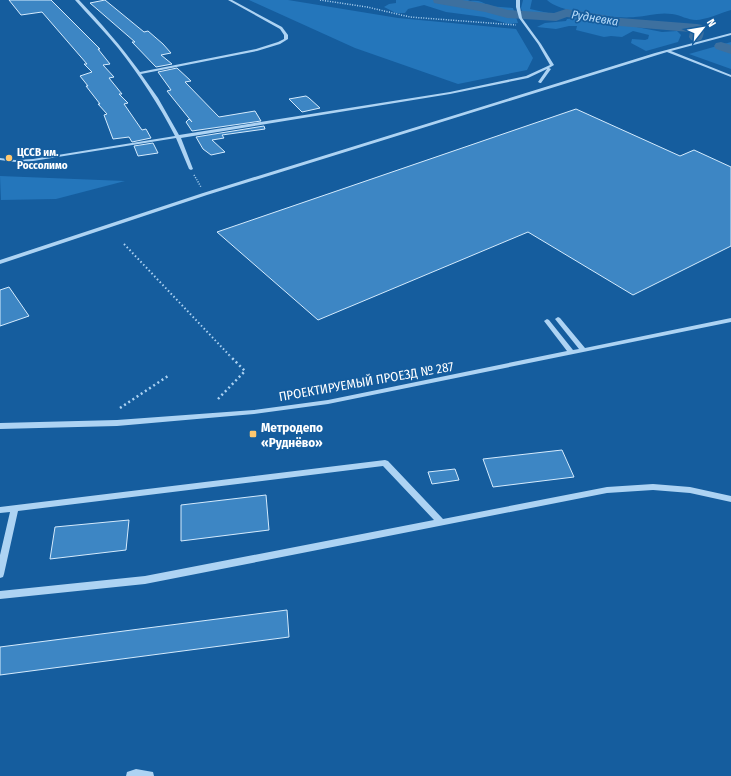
<svg xmlns="http://www.w3.org/2000/svg" width="731" height="776" font-family="'Fira Sans Condensed',sans-serif">
<rect width="100%" height="100%" fill="#155d9e"/>
<!-- green -->
<g fill="#2476bb">
<path d="M249 0H288L398 18 516 29 533 58 527 70 458 84 355 48Z"/>
<path d="M396 0H468L470 1C477 0 483 1 488 6L513 8 518 23 509 24 484 17 446 12 424 5 408 9 405 13H396L384 7 389 4 396 3Z"/>
<path d="M523 0H532L530 9 553 14 555 20 525 18 521 8Z"/>
<path d="M547 0H731V10C721 13 705 20 696 20 688 20 680 15 672 14 659 12 648 16 635 17 617 19 559 13 547 0Z"/>
<path d="M576 18 591 21 601 20 662 32 677 31 681 35 678 42 646 51 631 43 632 39 645 40 648 39 649 35 633 31 622 37 611 36 604 37 576 30 577 26H569L556 29 537 27 545 23 566 21 567 19Z"/>
<path d="M731 42V69L689 54Z"/>
<path d="M0 176 125 181 56 199 1 200Z"/>
</g>
<g fill="none" stroke-linecap="round" stroke-linejoin="round">
<!-- river -->
<g fill="#3d709f" fill-rule="evenodd">
<path d="M433 0H462L487 4 508 10 554 13 566 9 620 18 697 24 702 25C705 29 704 36 701 40L696 41 691 40 689 37 690 32 620 26 567 17 556 21 507 18 485 12 439 4 434 3Z"/>
<path d="M721 42 731 45V54L716 49 714 46 716 43Z"/>
</g>
</g>
<!-- building -->
<g fill="#3d86c4" stroke="#d5ebfd">
<path d="M9 0H51L100 49H98L110 64 103 65 114 77 109 78 122 94H119L128 103 124 104 142 130 146 129 151 138 132 142 129 137 113 139 104 115 107 114 98 104H100L86 86H88L80 76 92 72 84 64H87L42 12 21 15Z"/>
<path d="M105 0 144 32 148 31 163 44 171 53 161 55 172 64 156 67 132 42H135L90 3Z"/>
<path d="M177 68 191 81 185 82 219 117 255 111 261 121 192 131 186 122 189 119 192 122 167 91 171 90 158 72Z"/>
<path d="M306 96 309 98 320 108 302 112 289 99Z"/>
<path d="M576 109 680 156 694 150 731 167V246L633 295 528 232 318 320 217 232Z"/>
<path d="M264 126 265 129 222 135 224 138 212 140 225 152 211 155 203 149 196 137Z"/>
<path d="M153 143 158 153 138 156 134 146Z"/>
<path d="M9 287 29 316 0 326V290Z"/>
<path d="M562 450 574 477 493 487 483 459Z"/>
<path d="M455 469 459 480 432 484 428 472Z"/>
<path d="M266 495 269 530 181 541V505Z"/>
<path d="M129 520 126 550 50 559 55 527Z"/>
<path d="M287 610 289 637 0 675V647Z"/>
</g>
<g fill="none" stroke-linecap="round" stroke-linejoin="round">
<!-- path-far2 -->
<g stroke="#add3f3" stroke-width="1.5" stroke-dasharray="1 1.5" stroke-linecap="butt">
<path d="M320 0 367 7 410 17 516 25"/>
<path d="M194 175 201 187"/>
</g>
<!-- path-far1 -->
<path stroke="#add3f3" stroke-width="2" stroke-dasharray="1.5 2.5" stroke-linecap="butt" d="M124 244 231 357"/>
<!-- path -->
<g stroke="#add3f3" stroke-width="2.5" stroke-dasharray="2 3" stroke-linecap="butt">
<path d="M218 399 245 371 230 356"/>
<path d="M120 408 168 376"/>
</g>
<!-- minor -->
<g fill="#add3f3" fill-rule="evenodd">
<path d="M75 0H79C101 23 121 46 140 72L256 49 278 42 284 39V35L280 29 228 0H232L282 27 288 35V39L280 44 257 51 141 74 158 98 179 135 450 92 526 76 550 65 538 44 519 18 516 7V0H520V7L522 18 541 44 554 65 549 68 551 69 541 83H540L538 82 547 69 528 78 450 94 181 138 193 169 191 170 189 169 176 138 33 161 15 162 0 160V158L15 160 33 159 175 136C159 105 140 76 118 48 105 32 89 16 75 0Z"/>
<path d="M731 33V35L671 51 731 75V77L667 52 207 195 0 264V260L203 193 655 53Z"/>
<path d="M558 317 560 318 585 348 731 318V322L328 404 254 414 117 426 0 429V423L117 420 254 410 328 400 567 351 544 321 547 319 549 320 573 350 579 349 555 319Z"/>
<path d="M385 460 388 461 443 519 607 487 653 484 690 487 731 496V502L690 493 653 490 607 493 145 584 0 599V591L145 576 434 520 383 466 18 511 4 574 3 577 0 578V555L10 512 0 513V507Z"/>
<path d="M136 769 153 772 154 776H126L127 772Z"/>
</g>
</g>
<!-- markers -->
<g fill="#ffc86f" stroke="#155d9e" stroke-width="1.5">
<circle cx="9" cy="158" r="4"/>
<rect x="249" y="430" width="8" height="8" rx="2"/>
</g>
<g text-anchor="middle" stroke-width="3.5" stroke-linejoin="round" paint-order="stroke">
<!-- far-poi labels -->
<g font-size="11" font-weight="bold" fill="#fff" stroke="#155d9e" text-anchor="start">
<text x="17" y="156">ЦССВ им.<tspan x="17" dy="13">Россолимо</tspan></text>
</g>
<!-- far-water labels -->
<g font-size="12" font-style="italic" fill="#b9dcfa" stroke="#155d9e">
<text transform="translate(595 18) rotate(9)" y="4">Рудневка</text>
</g>
<!-- street labels -->
<g font-size="13" fill="#fff" stroke="#155d9e">
<text transform="translate(366 381) rotate(-10)" y="5">ПРОЕКТИРУЕМЫЙ ПРОЕЗД № 287</text>
</g>
<!-- poi labels -->
<g font-size="13" font-weight="bold" fill="#fff" stroke="#155d9e" text-anchor="start">
<text x="261" y="432">Метродепо<tspan x="261" dy="15">«Руднёво»</tspan></text>
</g>
</g>
<!-- north arrow -->
<g transform="translate(703 28) rotate(59)" stroke="#155d9e" stroke-width="3" paint-order="stroke">
<path d="M0-3L7 15L0 10L-7 15Z" fill="#ffffff"/>
<text y="-6" font-size="11" font-weight="bold" text-anchor="middle" fill="#ffffff">N</text>
</g>
</svg>
